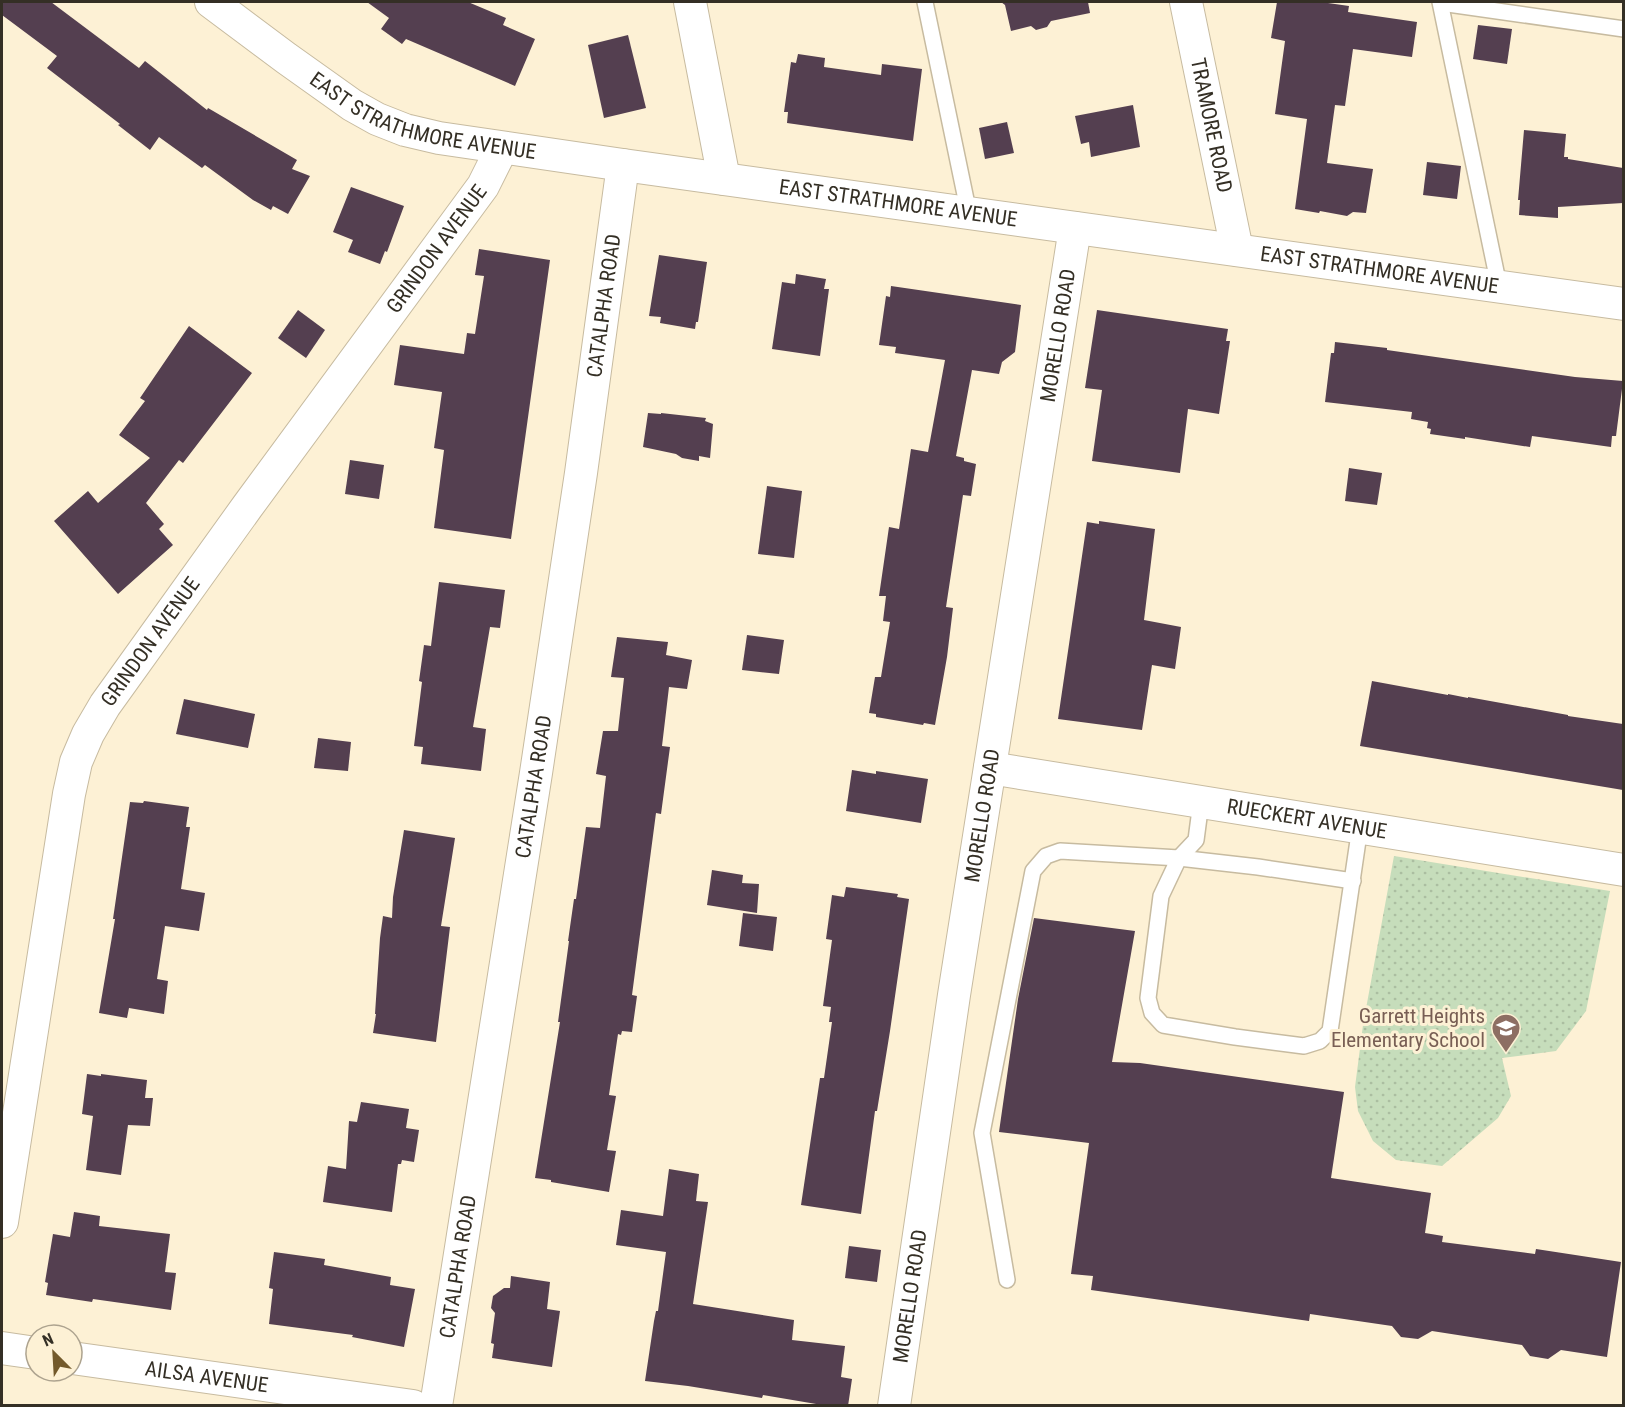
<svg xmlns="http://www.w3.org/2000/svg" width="1625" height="1407" font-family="'Roboto Condensed',sans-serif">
<defs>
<pattern id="grass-dots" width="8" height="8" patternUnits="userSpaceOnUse" patternTransform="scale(1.5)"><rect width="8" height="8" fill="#c6ddbb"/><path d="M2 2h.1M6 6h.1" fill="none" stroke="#abbea1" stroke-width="1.8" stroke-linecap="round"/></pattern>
</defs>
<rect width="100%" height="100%" fill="#fdf1d5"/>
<!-- grass -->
<path fill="url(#grass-dots)" d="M1394 856 1610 891 1586 1011 1556 1051 1502 1058 1511 1096 1498 1118 1442 1166 1396 1160 1373 1141 1358 1111 1355 1087 1363 1025Z"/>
<!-- building -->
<g fill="#543f50">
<path d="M2 2H51L139 68 145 61 207 110 208 108 297 160 292 169 310 176 288 214 273 206 271 210 253 200 205 165 202 168 159 137 150 150 118 125 120 124 47 68 57 56 2 15Z"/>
<path d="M367 2H468L506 18 503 25 535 39 515 86 406 39 402 44 381 29 389 18Z"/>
<path d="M1001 2H1088L1090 13 1051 21 1047 27 1036 30 1031 26 1011 31 1005 5Z"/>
<path d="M1277 2H1321L1349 6 1348 12 1417 22 1412 57 1353 49 1345 106 1335 105 1327 163 1373 169 1366 213 1353 212 1347 216 1320 211 1319 213 1295 209 1307 119 1275 114 1285 41 1271 38Z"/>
<path d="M1478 25 1512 29 1507 64 1473 59Z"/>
<path d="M628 35 646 108 604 118 588 45Z"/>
<path d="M798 54 825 58 824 67 881 75 882 64 922 69 913 141 787 123 788 112H784L791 62 796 63Z"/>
<path d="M1133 105 1140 147 1091 157 1089 142 1081 144 1075 116Z"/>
<path d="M1007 122 1014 153 985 159 979 128Z"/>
<path d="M1524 130 1566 134 1564 157H1568V159L1623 168V203L1558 207V218L1519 215 1520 200H1518Z"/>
<path d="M1427 162 1461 166 1457 199 1423 195Z"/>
<path d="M351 187 404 206 387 252 385 251 380 264 348 252 353 240 333 232Z"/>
<path d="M479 249 550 260 511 539 434 528 444 450 434 448 442 392 394 385 400 345 464 354 467 333 475 334 484 276 475 275Z"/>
<path d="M659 255 707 262 698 322H696L695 329 660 323 661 317 649 316Z"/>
<path d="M796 274 826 279 824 289H829L820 356 772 349 782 282 795 284Z"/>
<path d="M891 286 1021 305 1015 352 1002 362 999 374 972 370 956 456 964 458V461L976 464 971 496 963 495 946 607 953 608 947 657 935 725 924 723 923 725 876 717V714L869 713 875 677H881L890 622 883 621 886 596H879L889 527 899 529 911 449 928 452 945 360 895 353 896 347 879 345 886 296 890 297Z"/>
<path d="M298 310 325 330 306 358 278 338Z"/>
<path d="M1097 310 1228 329 1226 341H1230L1219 414 1188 409 1180 473 1092 461 1102 390 1085 388Z"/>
<path d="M189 326 252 373 183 463 179 460 146 503 164 524 159 529 173 545 118 594 54 521 88 491 98 503 150 458 119 435 145 401 140 398Z"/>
<path d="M1335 342 1387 348V350L1575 377 1623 381 1616 436H1612L1611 447 1532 436 1530 447 1465 437V439L1430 434 1431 429 1427 428 1428 422 1411 419 1412 412 1325 402 1331 353H1334Z"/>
<path d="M648 413 661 414V413L706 418 705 421 713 424 710 458 699 456V461L682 458 676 454 643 447Z"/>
<path d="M350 460 384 465 379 499 345 494Z"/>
<path d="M1349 468 1382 473 1377 505 1345 501Z"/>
<path d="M767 486 802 491 794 558 758 554Z"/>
<path d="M1099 521 1155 529 1144 620 1181 627 1175 669 1152 665 1142 730 1058 719 1087 522 1099 524Z"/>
<path d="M439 582 505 590 500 628 490 627 473 727 486 729 481 771 421 764 423 747 414 746 422 682 419 681 424 645 431 646Z"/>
<path d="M747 635 784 640 779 674 742 670Z"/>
<path d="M617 637 668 642 666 655 692 660 687 689 669 687 662 746 670 747 661 814 656 813 632 995 637 996 632 1032 622 1031 621 1035 618 1034 609 1095 616 1096 607 1150 616 1151 609 1192 551 1182V1180L535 1178 560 1022H558L569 941H568L574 899H576L586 827 600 828 606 776 596 774 603 731H618L624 678 611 677Z"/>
<path d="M1372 681 1448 695V694L1468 698V697L1568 715V716L1623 724V790L1360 746Z"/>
<path d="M184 699 255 714 248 748 176 734Z"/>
<path d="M318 738 351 742 348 771 314 768Z"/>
<path d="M852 770 876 774V771L928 779 921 823 846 811Z"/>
<path d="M144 801 189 807 186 827H190L181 889 205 893 199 931 165 926 157 979 168 981 164 1014 129 1008 127 1018 99 1013 115 919H113L130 802 143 803Z"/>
<path d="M404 830 455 838 441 926 450 927 436 1042 373 1033 376 1014H375L380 938 383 916 392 918 393 897Z"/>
<path d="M712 870 743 875 742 883 759 884 757 913 707 905Z"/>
<path d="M846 887 898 894 897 897 909 899 890 1031 877 1111H875L861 1214 801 1205 820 1078H824L832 1022H829L831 1007 823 1006 832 940 826 939 832 895 844 897Z"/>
<path d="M743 913 777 917 773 951 739 946Z"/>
<path d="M1034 918 1135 931 1112 1062 1140 1063 1344 1092 1331 1178 1431 1193 1425 1233 1443 1236 1442 1242 1535 1254 1536 1249 1621 1262 1607 1357 1561 1350 1548 1359 1530 1356 1522 1345 1432 1331 1418 1339 1401 1337 1392 1326 1310 1314 1309 1321 1091 1290 1093 1276 1071 1274 1089 1143 999 1132 1018 999Z"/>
<path d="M87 1074 101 1076V1074L147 1080 145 1098H153L150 1126 128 1125 121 1175 86 1170 93 1116 82 1114Z"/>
<path d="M361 1102 409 1109 406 1128 419 1130 414 1162 402 1160 401 1164H398L392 1212 323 1202 328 1166 346 1169 349 1121 357 1122Z"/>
<path d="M669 1169 699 1174 696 1201 708 1202 693 1304 794 1320 792 1340 845 1346 841 1377 852 1379 848 1406H828L763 1395 762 1398 688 1386 645 1381 654 1321 656 1311H658L666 1252 616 1245 621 1210 663 1216Z"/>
<path d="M74 1212 100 1216 99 1226 170 1234 165 1272 176 1273 171 1310 93 1299 92 1302 46 1295 48 1283 45 1282 53 1234 70 1237Z"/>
<path d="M849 1246 881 1250 877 1282 845 1278Z"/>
<path d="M274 1252 325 1259 324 1265 391 1277 390 1285 415 1289 404 1347 352 1337 353 1335 269 1324 273 1289 269 1288Z"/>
<path d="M511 1276 550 1282 547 1309 560 1311 552 1367 492 1358 494 1344 491 1343 495 1313 491 1308 493 1296 504 1288H510Z"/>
</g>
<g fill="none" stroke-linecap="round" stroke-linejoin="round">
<!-- lane casing -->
<g stroke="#c7bba0" stroke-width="18">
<g id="lane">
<path d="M925 2 969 214"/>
<path d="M1440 2 1499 286"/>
<path d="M1441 3 1624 29"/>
<path d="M1201 802 1196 840 1179 858 1161 896 1148 998 1152 1013 1163 1025 1235 1037 1304 1046 1320 1041 1330 1031 1360 827"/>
<path d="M1007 1280 982 1133 1033 871 1046 856 1060 851 1179 858 1258 867 1353 881"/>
</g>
</g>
<!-- street casing -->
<g stroke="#c7bba0" stroke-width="34">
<g id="street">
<path id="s1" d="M211 2 286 58 352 105 377 119 405 130 439 138 623 165 1624 304"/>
<path d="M690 2 724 179"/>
<path id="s2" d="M1186 2 1237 250"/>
<path id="s3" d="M990 768 1624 870"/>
<path id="s4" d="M2 1222 69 794 76 762 88 734 105 705 247 507 483 186 502 148"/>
<path d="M2 1348 36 1353"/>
<path id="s5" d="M72 1358 413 1406"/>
<path id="s6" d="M436 1406 536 773 581 473 623 165"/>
<path id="s7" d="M894 1406 954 995 1075 228"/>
</g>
</g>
<!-- lane -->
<use href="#lane" stroke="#fff" stroke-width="15"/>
<!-- street -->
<use href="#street" stroke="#fff" stroke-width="32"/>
</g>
<!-- icons -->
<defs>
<g id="school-pin" transform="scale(1.5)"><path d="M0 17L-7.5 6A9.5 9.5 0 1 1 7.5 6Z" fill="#8d6e63" stroke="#fdf1d5"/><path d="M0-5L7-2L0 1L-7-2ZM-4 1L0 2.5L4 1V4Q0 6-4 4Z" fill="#fff"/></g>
</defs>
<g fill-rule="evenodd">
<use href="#school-pin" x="1506" y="1028"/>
</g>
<g text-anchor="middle" stroke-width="6" stroke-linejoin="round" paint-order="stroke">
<!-- street labels -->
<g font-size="21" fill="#342f25" stroke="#fdf1d5">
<text dy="7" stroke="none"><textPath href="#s1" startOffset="246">EAST STRATHMORE AVENUE</textPath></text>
<text dy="7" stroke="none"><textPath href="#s2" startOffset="126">TRAMORE ROAD</textPath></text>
<text dy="7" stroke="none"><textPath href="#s1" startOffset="732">EAST STRATHMORE AVENUE</textPath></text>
<text dy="7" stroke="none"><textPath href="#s4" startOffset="1094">GRINDON AVENUE</textPath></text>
<text dy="7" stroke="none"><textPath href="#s1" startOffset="1218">EAST STRATHMORE AVENUE</textPath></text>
<text dy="7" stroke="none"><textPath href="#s6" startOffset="1113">CATALPHA ROAD</textPath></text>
<text dy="7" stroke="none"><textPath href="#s7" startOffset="1083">MORELLO ROAD</textPath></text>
<text dy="7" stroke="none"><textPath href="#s4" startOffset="608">GRINDON AVENUE</textPath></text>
<text dy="7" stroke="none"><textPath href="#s6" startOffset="627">CATALPHA ROAD</textPath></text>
<text dy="7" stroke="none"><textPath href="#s7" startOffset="597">MORELLO ROAD</textPath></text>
<text dy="7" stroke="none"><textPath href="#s3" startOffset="321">RUECKERT AVENUE</textPath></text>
<text dy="7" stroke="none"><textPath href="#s6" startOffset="141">CATALPHA ROAD</textPath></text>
<text dy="7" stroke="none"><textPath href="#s7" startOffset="111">MORELLO ROAD</textPath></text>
<text dy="7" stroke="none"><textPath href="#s5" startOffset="136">AILSA AVENUE</textPath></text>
</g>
<!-- education labels -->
<g font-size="21" fill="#785e54" stroke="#fdf1d5" text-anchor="end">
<text x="1485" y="1023">Garrett Heights<tspan x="1485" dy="24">Elementary School</tspan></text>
</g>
</g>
<!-- border -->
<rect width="1625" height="1407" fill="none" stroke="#342f25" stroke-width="6"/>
<!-- north arrow -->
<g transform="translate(54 1353) rotate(336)"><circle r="28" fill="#fdf1d5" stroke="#ada38f" stroke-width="1.5"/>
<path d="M0-4.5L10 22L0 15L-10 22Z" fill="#735a2b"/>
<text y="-9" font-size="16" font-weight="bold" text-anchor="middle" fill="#342f25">N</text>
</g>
</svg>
